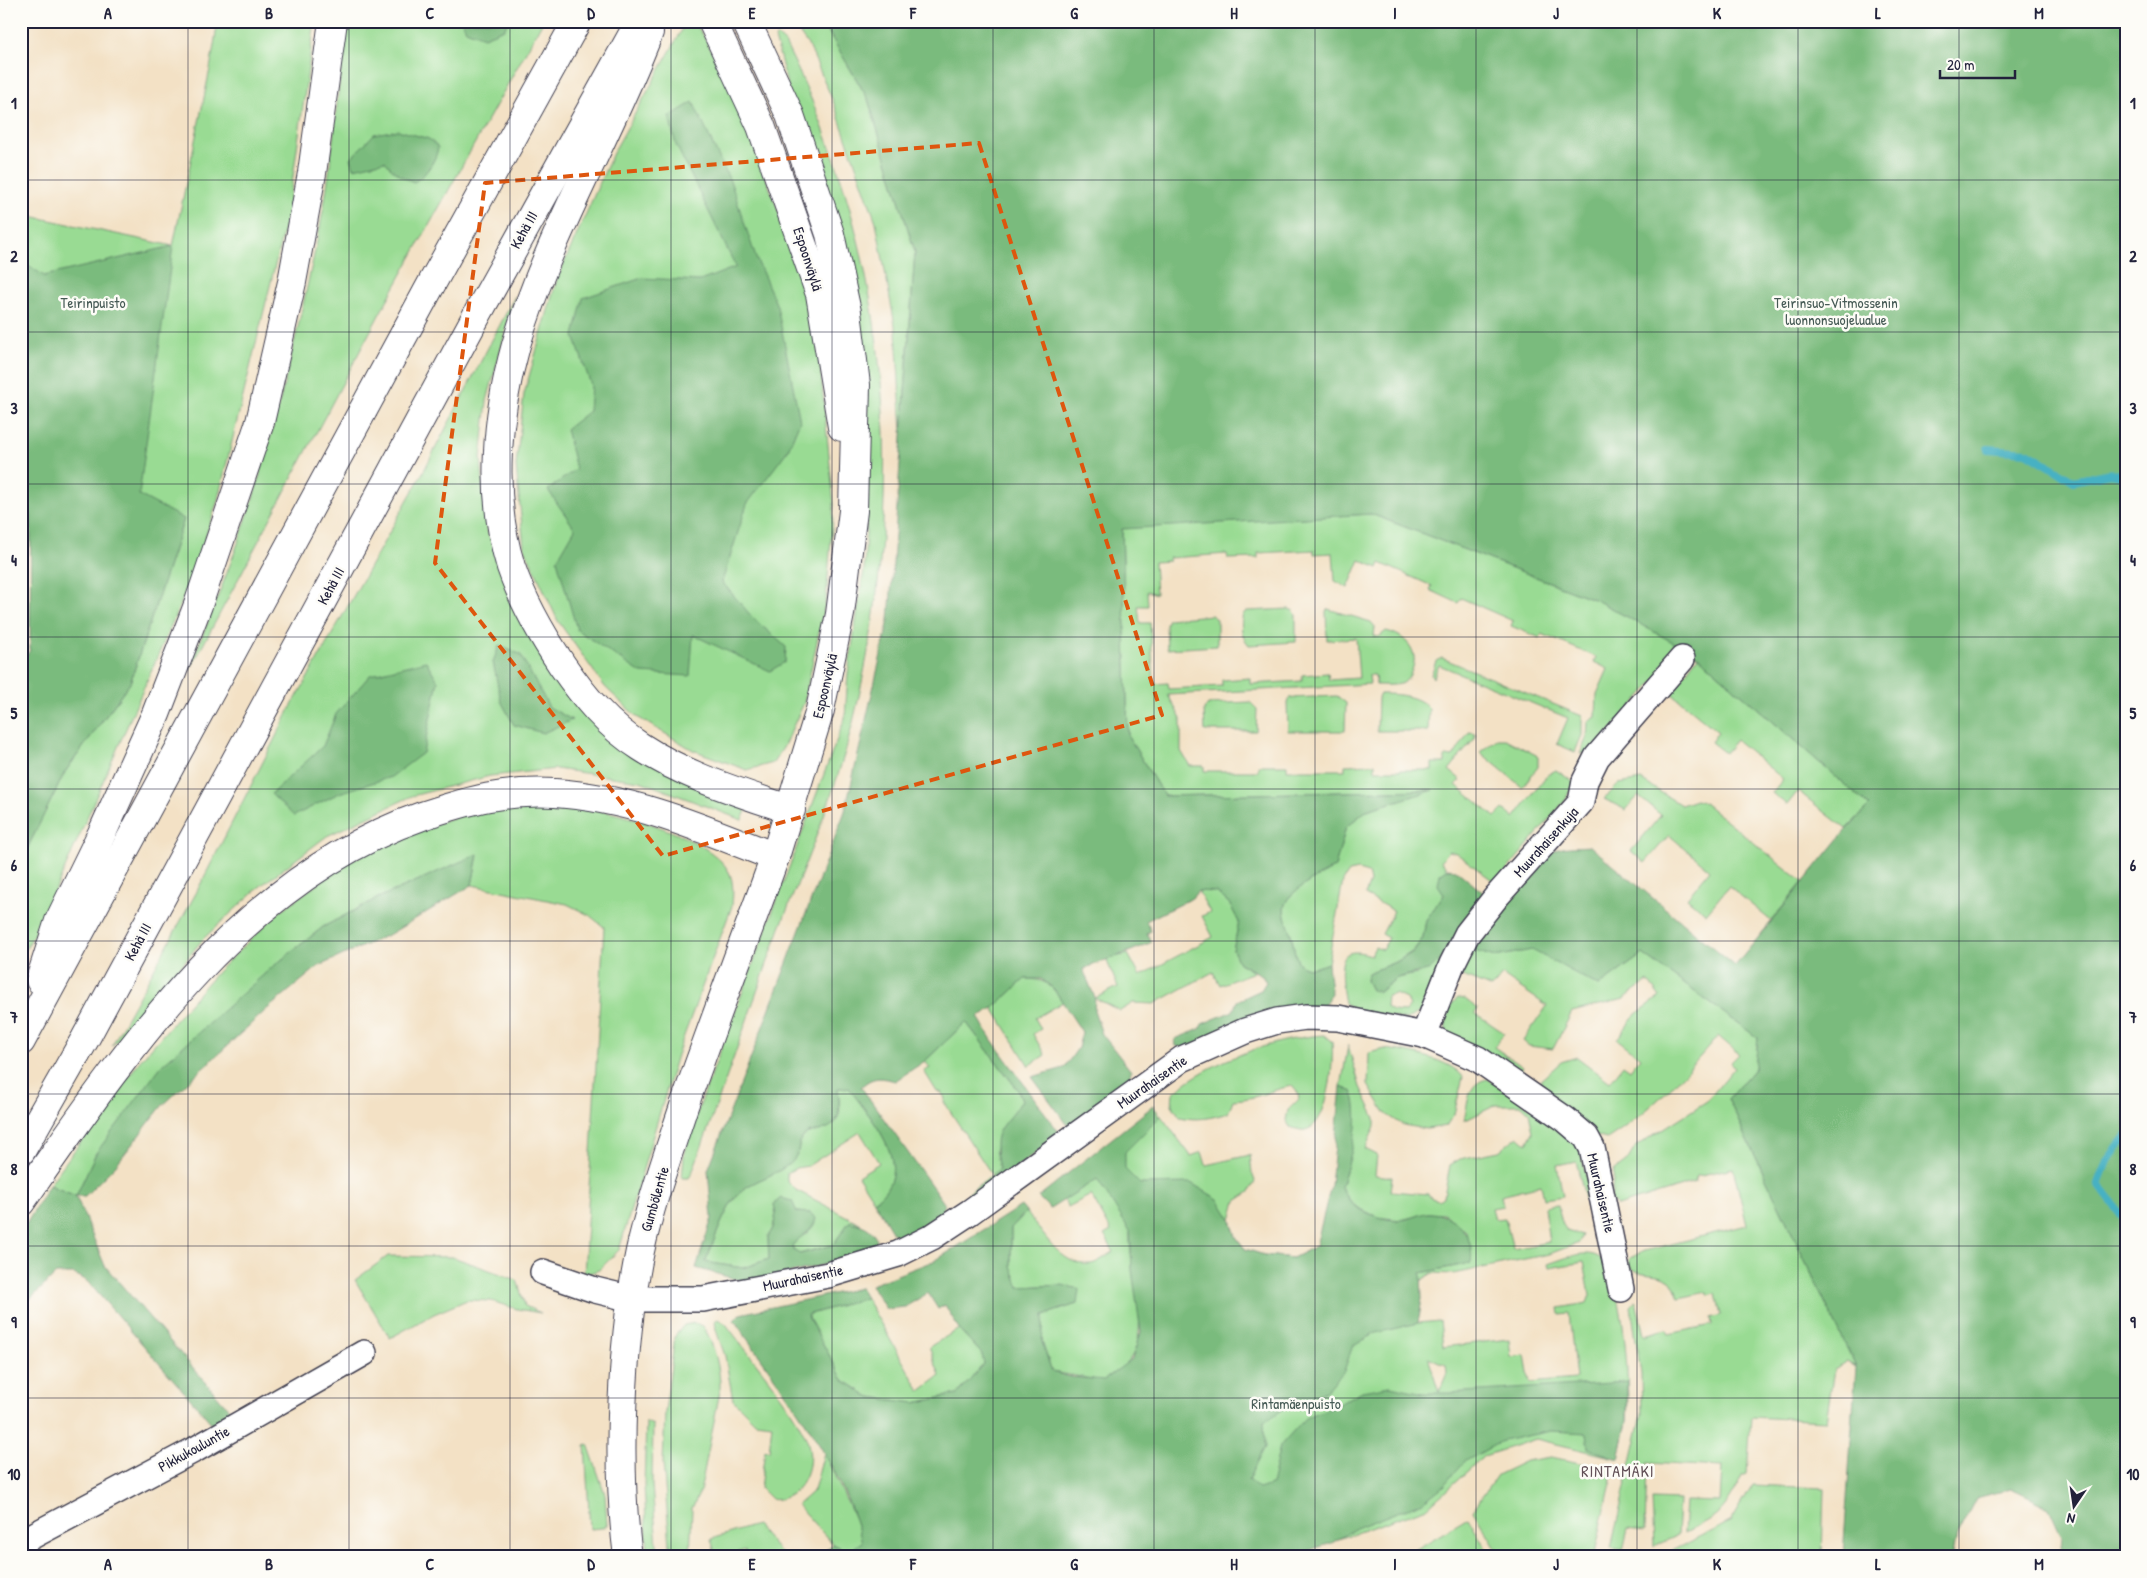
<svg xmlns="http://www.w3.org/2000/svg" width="2147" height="1578" font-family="'Patrick Hand',sans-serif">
<rect width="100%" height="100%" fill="#fdfcf7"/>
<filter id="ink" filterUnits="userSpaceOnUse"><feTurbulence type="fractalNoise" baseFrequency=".02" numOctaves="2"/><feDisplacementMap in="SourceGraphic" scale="10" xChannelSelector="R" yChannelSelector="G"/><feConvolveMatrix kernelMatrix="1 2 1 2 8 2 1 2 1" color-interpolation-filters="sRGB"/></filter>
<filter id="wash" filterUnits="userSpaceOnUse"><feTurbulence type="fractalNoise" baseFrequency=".0096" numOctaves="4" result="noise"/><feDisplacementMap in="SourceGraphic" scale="20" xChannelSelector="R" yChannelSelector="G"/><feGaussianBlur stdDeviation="1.12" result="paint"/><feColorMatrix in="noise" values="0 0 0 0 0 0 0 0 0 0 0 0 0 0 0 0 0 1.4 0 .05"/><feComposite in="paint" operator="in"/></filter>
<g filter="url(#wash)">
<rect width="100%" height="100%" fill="#f3e1c5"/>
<!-- green -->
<g fill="#99db93" stroke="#5e7e67" fill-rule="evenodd">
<path d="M218 21H315L288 212 217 503 191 580 45 914 21 958V861L65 772 130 683 184 519 21 512V214L173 246 210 69Z"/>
<path d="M348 21H543L379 315 185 679C209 618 235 557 254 495 280 407 301 317 320 227 334 159 336 89 348 21Z"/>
<path d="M687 21H693L704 36 737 101 801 271 819 355 834 505 826 599 804 703 783 748 773 763 747 770 693 750 637 717 605 687 558 621 524 547 516 466 524 394 557 279 613 153Z"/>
<path d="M791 21H822L868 99 915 252 902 433 896 331 876 222 833 101 810 48Z"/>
<path d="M777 36 785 43C893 254 909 494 853 722 836 793 806 861 780 928 750 1010 722 1092 692 1173L689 1178H682L684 1156 693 1124 845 718 848 673 864 570 868 492 867 392 775 38Z"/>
<path d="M515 296 487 401 481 458 487 530 515 605 568 692 741 804 746 811 742 820 640 781 556 769 490 776 412 796 327 836 258 888 203 939 123 1037 112 1045 195 895 290 709 421 476Z"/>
<path d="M1371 514 1596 600 1680 646 1672 661 1592 752 1580 754 1587 737 1588 722 1596 717 1597 694 1608 669 1594 662 1596 657 1542 634 1540 638 1511 626 1513 621 1461 598 1458 603 1430 590 1432 586 1380 563 1378 568 1360 560 1348 588 1335 581 1333 553 1314 554V550L1258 553V558L1228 559 1227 554 1169 558V561L1154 562 1156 594 1147 591 1148 606H1138L1140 623H1150L1154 684 1168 683 1169 689 1222 686V680L1250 678V684L1302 681V675L1328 673 1329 680 1359 678 1356 638 1327 640 1326 611 1328 609 1371 622 1375 627 1374 636 1379 637 1386 631C1405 635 1420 651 1412 670 1410 675 1408 680 1403 683 1397 686 1384 685 1376 685L1375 675H1369L1370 684 1168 695 1181 719V751L1190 766H1204V771H1258V765H1287V770H1345V765L1375 764V770H1432V763H1445V756L1453 757 1469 732 1475 733V738L1449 770 1461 780 1456 785 1495 817 1503 809 1514 818 1547 775 1556 770 1575 783 1563 803 1496 883 1456 853 1449 851 1441 861 1447 869 1440 874 1444 894 1426 920 1423 938 1413 951 1398 961 1368 973 1366 980 1371 990 1379 992 1397 978 1417 974 1447 954 1421 1011 1407 1020 1353 1009 1345 1003C1343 993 1337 961 1347 954 1354 950 1364 953 1371 955L1375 947 1382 950 1389 938 1382 934 1394 911 1365 895 1370 882 1368 873 1358 870 1349 872 1343 881 1328 963C1292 978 1297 955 1290 930 1287 921 1282 914 1285 904 1290 890 1322 875 1335 867L1346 827 1367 810 1431 790 1164 796 1128 736 1122 528ZM1395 994 1406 999 1410 1006 1405 1012 1392 1011 1386 1007 1387 996Z"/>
<path d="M1289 609 1294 611 1296 615V642L1249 645C1241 636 1240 626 1243 614L1247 611Z"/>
<path d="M1211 615 1217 619V646L1167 649 1166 624 1168 619Z"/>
<path d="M1698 656 1869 806 1846 829 1798 791 1787 805 1772 793 1783 779 1736 740 1725 753 1711 742 1718 732 1671 693Z"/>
<path d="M1442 658 1582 716V735L1575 752 1557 744 1568 718 1439 665 1433 678 1431 675 1436 661Z"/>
<path d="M1380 694C1397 694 1417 695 1429 708L1428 731H1377L1378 698Z"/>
<path d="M1337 696 1346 703 1345 731H1288L1287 703 1289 698Z"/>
<path d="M1250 702 1257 709 1256 731H1205L1204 710 1208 704Z"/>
<path d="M1497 739H1505L1538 756V767L1522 787 1480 752Z"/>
<path d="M1641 780 1681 805 1696 800 1703 802 1803 882 1771 921 1729 886 1706 914 1687 898 1710 870 1669 835 1645 863 1631 851 1661 815 1638 796 1626 810 1604 799 1619 784Z"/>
<path d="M517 804C538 805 558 805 579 807 616 811 711 836 729 872 734 882 733 894 732 906L677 1055 619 1250 599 1270 584 1275 604 927 589 915 567 904 472 885 478 855 378 898 323 927 270 969 96 1153 76 1196 49 1185 139 1062 219 970 278 913 345 863 407 834 463 814Z"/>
<path d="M1198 891 1216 892 1229 903 1239 922 1233 950 1239 963 1254 972 1220 985 1213 972 1154 1004 1133 1003 1120 1011 1095 998 1118 987 1106 959 1128 954 1140 976 1213 937 1202 916 1210 912Z"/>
<path d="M1532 949 1599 986 1643 954 1758 1038 1755 1068 1728 1099 1856 1367 1847 1362 1834 1369 1826 1421 1751 1417 1747 1473 1743 1475C1724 1513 1721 1514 1684 1533L1686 1501 1720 1502 1722 1467 1647 1463 1645 1531 1628 1529 1623 1550 1611 1548 1642 1414 1641 1374 1631 1306 1636 1301 1644 1335 1667 1329 1669 1334 1712 1325 1711 1318 1721 1315 1716 1293 1708 1295 1707 1292 1679 1298C1677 1293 1674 1284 1670 1280 1658 1271 1639 1277 1629 1266L1630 1258 1644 1251 1747 1225 1733 1168 1697 1176 1695 1182 1617 1206 1611 1200 1614 1171 1627 1161 1636 1146 1707 1101 1735 1067 1730 1063 1739 1054 1718 1036C1685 1075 1650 1112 1607 1139L1594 1136 1538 1092 1536 1084 1561 1062 1577 1057 1610 1082 1623 1065 1630 1070 1640 1057 1617 1039 1636 1014 1660 997 1648 981 1624 999 1572 1012 1553 1049 1529 1046 1523 1041 1547 1006 1502 975 1492 988 1460 975 1472 950 1495 957Z"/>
<path d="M1025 979C1046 979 1051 985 1063 1002L1035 1018 1041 1029 1033 1034 1045 1055 1029 1066 993 1008Z"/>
<path d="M1458 998 1465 999 1478 1009 1475 1013 1504 1033 1494 1047 1523 1067 1517 1075 1446 1033C1445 1020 1447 1006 1458 998Z"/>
<path d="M966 1022 1018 1090 1022 1101 1013 1113 995 1150 999 1169 992 1175 944 1102 945 1098 941 1092H937L924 1071 930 1068 925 1061Z"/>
<path d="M1324 1035 1332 1042C1334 1061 1329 1126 1305 1130 1301 1131 1294 1128 1290 1127L1286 1120 1288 1110 1299 1099 1298 1093 1292 1086C1269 1090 1258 1099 1233 1100L1228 1113C1211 1118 1197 1121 1180 1117L1172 1105 1173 1093C1209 1061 1276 1038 1324 1035Z"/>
<path d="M1348 1045 1360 1087 1375 1118V1126L1365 1149 1377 1155 1375 1175 1392 1177 1390 1191 1428 1194 1431 1198 1439 1200 1444 1197 1450 1165 1460 1159 1499 1151 1518 1136 1527 1144 1533 1132 1529 1112 1522 1105H1496L1464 1121C1468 1104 1467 1082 1488 1079L1577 1138 1597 1221H1594L1590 1218 1576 1161 1557 1165 1563 1196 1544 1199 1541 1185 1501 1195 1503 1206 1492 1208 1495 1219 1505 1218 1513 1249 1549 1242 1544 1207 1558 1205 1562 1223 1567 1231 1582 1235 1579 1243 1549 1254 1453 1274 1432 1273 1421 1281V1273L1471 1263 1466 1231 1444 1214 1428 1213 1401 1220 1377 1217 1353 1205 1341 1187 1349 1161 1353 1092 1341 1087Z"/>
<path d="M1384 1049C1405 1051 1451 1059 1463 1077L1454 1114 1446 1126 1427 1129 1403 1125 1386 1114 1368 1085 1369 1053Z"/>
<path d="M837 1088H849C871 1119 919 1169 874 1201L858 1176 879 1163 860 1132 808 1166 796 1168 787 1173V1181L796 1190 861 1224 849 1222 833 1245 799 1254 794 1251 792 1246 798 1238 808 1233 810 1213 797 1212 774 1204 776 1214 773 1228 768 1237 769 1259 743 1268 705 1262C715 1241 726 1201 745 1188 763 1175 801 1169 799 1142L807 1133C839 1129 844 1118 837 1088Z"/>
<path d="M1161 1116 1191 1156 1202 1152 1206 1165 1250 1155 1252 1173 1255 1181 1250 1192 1236 1201 1231 1220 1236 1237 1245 1249 1264 1255 1293 1258 1316 1246 1416 1269 1418 1323 1440 1321 1443 1347 1509 1339 1511 1357 1525 1355 1530 1383 1576 1379 1569 1313 1560 1314 1559 1308 1587 1303 1590 1295 1584 1262 1549 1268 1548 1264C1564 1259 1585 1248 1600 1258 1625 1274 1630 1391 1627 1421 1625 1434 1621 1447 1619 1459L1536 1439 1484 1456 1427 1508 1287 1557H840L848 1551 833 1544 797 1505 814 1490 824 1453 855 1519 862 1541 1093 1379 1052 1372 1042 1342 1044 1315 1077 1304 1062 1285 1019 1287 1011 1266V1228L1026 1212C1043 1232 1061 1267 1090 1264 1097 1264 1107 1255 1114 1252L1104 1235 1111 1231 1091 1195 1068 1207 1064 1200 1096 1179ZM1130 1233 1167 1347 1124 1366C1156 1336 1128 1273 1130 1233ZM1428 1357 1446 1365 1447 1373 1439 1392Z"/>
<path d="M388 1256 453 1257 517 1280 525 1306 541 1313 517 1309 491 1301 467 1300 434 1314 390 1338 355 1280Z"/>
<path d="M866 1298 920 1391 940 1376 929 1347 959 1329 982 1354 984 1364 958 1394 915 1403 870 1397 843 1380 807 1315Z"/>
<path d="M719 1319 726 1324C750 1357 790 1402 806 1438 813 1454 810 1475 798 1488 791 1495 781 1502 771 1499L760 1488 765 1450 769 1451 772 1424 755 1422 733 1400 725 1356 716 1330 715 1320Z"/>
<path d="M694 1323 703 1326C714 1343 721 1370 720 1391L700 1492 692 1508 690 1557H671L663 1463 665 1412 675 1336 684 1325Z"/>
<path d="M646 1422 653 1425 652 1485 658 1557H648L644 1485Z"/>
<path d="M588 1444 605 1494 607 1525 602 1528 590 1529 585 1445Z"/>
<path d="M1551 1457 1609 1469 1613 1474 1594 1557H1501L1473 1510 1497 1475 1526 1461Z"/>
<path d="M1752 1485 1824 1488 1822 1557H1659L1730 1522Z"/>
<path d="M1652 1499 1679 1500 1677 1536 1654 1546Z"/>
<path d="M1468 1518 1491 1557H1403Z"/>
<path d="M756 1525 784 1557H747L745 1550 724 1557H716L711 1539Z"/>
</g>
<!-- forest -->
<g fill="#7abb7d" stroke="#4e6e5c">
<path d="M368 21H394L392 26 374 28Z"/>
<path d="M462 21H508L504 29 484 37 466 30Z"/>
<path d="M822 21H2126V1557H2060L2062 1536 2049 1507 2011 1489 1976 1498 1957 1535 1952 1557H1843L1856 1367 1728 1099 1755 1068 1758 1038 1643 954 1599 986 1532 950 1495 957 1472 950C1489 920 1526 862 1559 849 1567 846 1580 847 1590 846L1735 966 1846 830 1869 806 1698 656 1596 600 1371 514 1122 529 1128 736 1164 796 1434 790 1367 810 1346 827 1335 867C1322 875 1290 890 1285 904 1282 914 1287 920 1290 930 1297 955 1292 978 1328 963L1331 993 1324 1006 1181 1048 1176 1046 1175 1039 1200 1029 1202 1024 1233 1011 1237 1001 1261 990 1266 982 1262 975 1239 963 1233 950 1239 922 1229 903 1216 892 1198 891 1192 898 1146 921 1151 931 1147 933 1152 942C1129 953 1106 959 1083 969L1095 998 1094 1010 1102 1034 1131 1071 1128 1084 1077 1126 1067 1124 1032 1077 1064 1068 1078 1048 1082 1032 1054 989 1041 979H1025L993 1008 978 1017 992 1040 1061 1135 962 1207 960 1203C963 1195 990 1177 999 1169 991 1128 999 1132 1022 1101L1018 1090 966 1022 925 1061 895 1081C881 1077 872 1076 861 1087L944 1203 941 1221 902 1240 896 1238 874 1201C919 1169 871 1119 849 1088H838C841 1118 841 1129 807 1133L799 1142C801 1169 764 1175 745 1188 726 1201 715 1241 705 1262L743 1268 769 1259 768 1237 773 1228 776 1214 774 1204 781 1198 792 1201 797 1212 810 1213 816 1218C814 1232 800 1235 792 1246L794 1251 800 1254 833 1245 849 1222C865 1224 882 1233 876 1252L749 1283 696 1268 712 1218 708 1170 845 811 889 620 915 252 868 99Z"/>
<path d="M693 102 731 183 756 258 777 306 800 421 788 450 747 504 722 582 753 618 786 647 785 662 770 671 693 635 690 676 641 673 577 630 557 560 575 529 548 490 576 469 566 429 589 411 591 385 574 336 583 298 642 278 700 281 736 267 676 145 669 117Z"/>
<path d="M398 130 429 139 438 147C437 159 425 177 414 182 401 177 393 172 385 161L354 168 351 158 374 134Z"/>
<path d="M173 246 139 495 184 519 130 683 65 772 21 861V664L30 650 31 515 21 512V260L44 276Z"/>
<path d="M499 646 520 654 549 707 572 720 543 733 514 725 501 701 493 662Z"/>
<path d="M426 661 438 681 423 753 391 777 339 793 294 816 271 794 323 746 336 714 370 675Z"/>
<path d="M478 854 472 885 390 934 319 966 266 1010 162 1106 115 1166 85 1196H76L105 1266 233 1414 213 1425 88 1282 74 1274H56L21 1308V1233L49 1185 76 1196 96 1153 162 1065 270 969 323 927 378 898Z"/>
<path d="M1447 869 1456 870 1486 895 1447 954 1431 969 1397 978 1379 992 1371 990 1366 980 1368 973 1398 961 1413 952 1423 938 1426 920 1444 894 1438 885 1440 874Z"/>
<path d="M1341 1087 1353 1092C1363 1122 1350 1157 1341 1187 1345 1192 1349 1202 1354 1205 1366 1214 1386 1221 1401 1220 1412 1219 1421 1212 1431 1213 1458 1215 1475 1237 1471 1263L1421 1273 1422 1299 1418 1323 1376 1333 1353 1345 1344 1371 1326 1391 1287 1407 1264 1422 1265 1447 1248 1480 1259 1489 1271 1485 1280 1446 1305 1418 1339 1404 1362 1391 1390 1386 1424 1393H1448L1627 1382V1421L1619 1459 1589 1449 1587 1433 1551 1431 1502 1441 1464 1462 1442 1487 1423 1502 1356 1528 1332 1543 1287 1557H818L833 1544 848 1551 862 1542C841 1461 781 1388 734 1320L740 1314 860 1288 866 1298 807 1315 843 1380 870 1397 915 1403 958 1394 984 1364 982 1354 959 1329 945 1305 938 1309 928 1293 905 1307 886 1309 871 1285 936 1260 1021 1206 1026 1212 1011 1228V1266L1019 1287 1062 1285 1079 1289 1077 1304 1044 1315 1042 1342 1052 1372 1071 1377 1104 1380 1132 1359 1141 1332 1132 1270 1130 1231 1097 1179 1050 1209 1038 1197 1153 1106 1161 1116 1125 1152V1169L1140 1184 1191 1183 1218 1199 1231 1220 1236 1237 1245 1249 1264 1255 1293 1258 1316 1246 1331 1185Z"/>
</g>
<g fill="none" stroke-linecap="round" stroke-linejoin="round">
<!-- stream -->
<g stroke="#46b1c3" stroke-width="8">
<path d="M1988 449 2027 452 2074 481 2110 473 2126 476"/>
<path d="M2126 1137 2107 1161 2098 1184 2124 1218 2126 1238"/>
</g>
</g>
</g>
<g filter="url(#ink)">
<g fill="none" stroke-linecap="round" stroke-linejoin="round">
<!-- street casing -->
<g stroke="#413f50" stroke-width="28">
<g id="street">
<path d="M1424 1035 1452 964 1467 934 1497 896 1581 802 1585 781 1597 757 1682 659"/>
<path d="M543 1272 595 1290 632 1299H703L828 1275 898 1254 932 1237 970 1212 1182 1059 1245 1031 1277 1021 1306 1017 1338 1018 1424 1035 1478 1059 1565 1119 1586 1137 1592 1148 1621 1289"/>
<path d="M21 1542 196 1449 364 1353"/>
</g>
</g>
<!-- secondary casing -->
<g stroke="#413f50" stroke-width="30">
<path id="secondary" d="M628 1557C616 1465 621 1342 640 1251 651 1201 669 1152 685 1103 714 1021 745 939 775 857"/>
</g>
<!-- primary casing -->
<g stroke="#413f50" stroke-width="30">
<g id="primary">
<path d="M712 21 761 126 820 294 842 427"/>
<path d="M746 21 790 115 830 234 847 312 856 385 853 511 840 614 820 710 775 857"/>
</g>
</g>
<!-- highway casing -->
<g stroke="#413f50" stroke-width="30">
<g id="highway">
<path d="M649 32C608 138 548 236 516 345 496 416 489 496 511 567 523 602 542 635 562 665 584 697 608 726 641 747 687 777 739 792 791 810"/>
<path d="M40 980 59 921 103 831 156 714 198 605 260 422 292 282 312 173 333 21"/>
<path d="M21 1041 432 283 577 21"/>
<path d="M21 1151 85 1039 478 313 640 21"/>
<path d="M21 1202C127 1050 241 879 422 816 469 800 506 790 555 793 633 798 704 829 775 857"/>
</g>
</g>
<!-- street -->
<use href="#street" stroke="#fff" stroke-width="25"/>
<!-- secondary -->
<use href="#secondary" stroke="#fff" stroke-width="28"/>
<!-- primary -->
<use href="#primary" stroke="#fff" stroke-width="28"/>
<!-- highway -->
<use href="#highway" stroke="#fff" stroke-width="28"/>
</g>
</g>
<!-- marked area -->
<path fill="none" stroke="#de560e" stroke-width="4" stroke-dasharray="10 6" stroke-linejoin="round" d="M979 143 1162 715 663 856 435 563 485 183Z"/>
<!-- grid -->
<path fill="none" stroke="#22223b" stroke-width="1" stroke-opacity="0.55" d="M188 21V1557M349 21V1557M510 21V1557M671 21V1557M832 21V1557M993 21V1557M1154 21V1557M1315 21V1557M1476 21V1557M1637 21V1557M1798 21V1557M1959 21V1557M21 180H2126M21 332H2126M21 484H2126M21 637H2126M21 789H2126M21 941H2126M21 1094H2126M21 1246H2126M21 1398H2126"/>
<g text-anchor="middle" stroke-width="5" stroke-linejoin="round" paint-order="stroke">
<!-- street labels -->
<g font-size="15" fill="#22223b" stroke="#fdfcf7">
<text transform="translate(524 230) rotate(-61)" y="5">Kehä III</text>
<text transform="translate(808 259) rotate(72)" y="5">Espoonväylä</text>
<text transform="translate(331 586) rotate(-62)" y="5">Kehä III</text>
<text transform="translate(825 686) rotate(-77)" y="5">Espoonväylä</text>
<text transform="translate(1546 842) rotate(-48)" y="5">Muurahaisenkuja</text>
<text transform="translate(138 942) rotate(-62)" y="5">Kehä III</text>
<text transform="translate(1152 1082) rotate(-35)" y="5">Muurahaisentie</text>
<text transform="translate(1601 1193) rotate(77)" y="5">Muurahaisentie</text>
<text transform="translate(655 1199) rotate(-74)" y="5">Gumbölentie</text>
<text transform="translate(803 1278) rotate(-12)" y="5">Muurahaisentie</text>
<text transform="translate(194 1449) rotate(-29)" y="5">Pikkukouluntie</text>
</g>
<!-- park labels -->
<g font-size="15" fill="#465a55" stroke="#fdfcf7">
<text x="93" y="308">Teirinpuisto</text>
<text x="1836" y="308">Teirinsuo-Vitmossenin<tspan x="1836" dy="17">luonnonsuojelualue</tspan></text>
<text x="1296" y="1409">Rintamäenpuisto</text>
</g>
<!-- neighbourhood labels -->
<g font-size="16" letter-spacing="1" fill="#625057" stroke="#fdfcf7">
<text x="1618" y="1477">RINTAMÄKI</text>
</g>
</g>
<!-- margin -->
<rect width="2147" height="1578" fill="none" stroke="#fdfcf7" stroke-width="55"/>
<!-- north arrow -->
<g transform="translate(2074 1506) rotate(193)" stroke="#fdfcf7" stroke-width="4" paint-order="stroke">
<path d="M0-4L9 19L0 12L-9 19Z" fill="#22223b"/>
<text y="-8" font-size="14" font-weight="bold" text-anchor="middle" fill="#22223b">N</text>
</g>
<!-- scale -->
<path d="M1940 70v8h75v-8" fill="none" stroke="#22223b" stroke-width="2.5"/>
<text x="1947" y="70" font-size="15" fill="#22223b" stroke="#fdfcf7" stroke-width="4" paint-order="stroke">20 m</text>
<rect x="28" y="28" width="2092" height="1522" fill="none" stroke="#22223b" stroke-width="2"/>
<g font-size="16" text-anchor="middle" font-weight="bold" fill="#22223b">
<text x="108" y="19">A</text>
<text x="269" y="19">B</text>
<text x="430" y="19">C</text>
<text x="591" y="19">D</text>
<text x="752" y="19">E</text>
<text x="913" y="19">F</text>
<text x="1074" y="19">G</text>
<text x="1234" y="19">H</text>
<text x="1395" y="19">I</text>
<text x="1556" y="19">J</text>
<text x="1717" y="19">K</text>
<text x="1878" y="19">L</text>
<text x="2039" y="19">M</text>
<text x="14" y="109">1</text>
<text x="2133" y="109">1</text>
<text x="14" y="262">2</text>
<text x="2133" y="262">2</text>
<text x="14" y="414">3</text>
<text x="2133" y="414">3</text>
<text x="14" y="566">4</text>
<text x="2133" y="566">4</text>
<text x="14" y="719">5</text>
<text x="2133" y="719">5</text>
<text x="14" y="871">6</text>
<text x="2133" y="871">6</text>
<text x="14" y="1023">7</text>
<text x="2133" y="1023">7</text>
<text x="14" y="1175">8</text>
<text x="2133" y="1175">8</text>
<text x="14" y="1328">9</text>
<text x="2133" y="1328">9</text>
<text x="14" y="1480">10</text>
<text x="2133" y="1480">10</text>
<text x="108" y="1570">A</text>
<text x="269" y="1570">B</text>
<text x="430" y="1570">C</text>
<text x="591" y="1570">D</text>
<text x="752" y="1570">E</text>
<text x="913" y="1570">F</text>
<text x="1074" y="1570">G</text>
<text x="1234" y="1570">H</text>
<text x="1395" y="1570">I</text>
<text x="1556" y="1570">J</text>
<text x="1717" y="1570">K</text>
<text x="1878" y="1570">L</text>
<text x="2039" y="1570">M</text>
</g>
</svg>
